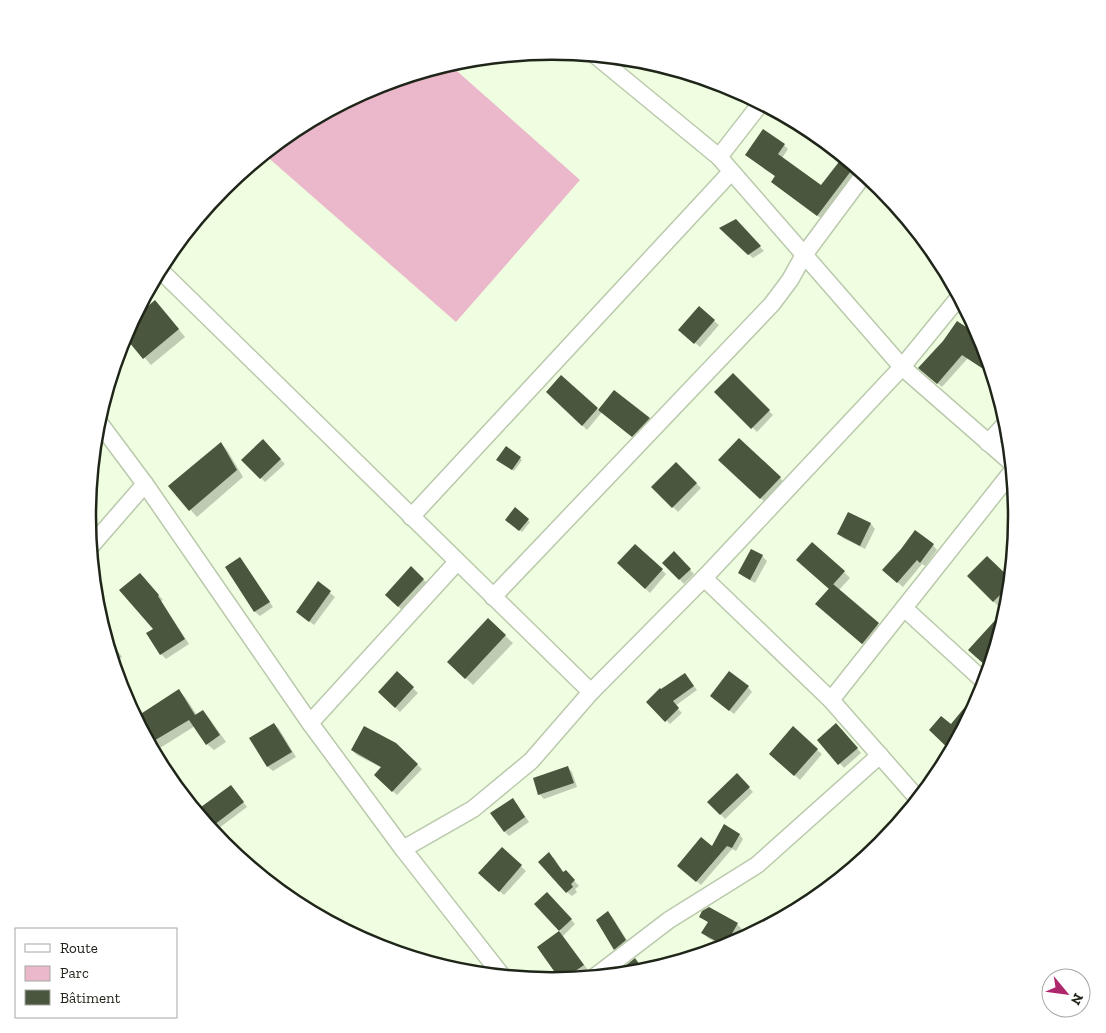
<svg xmlns="http://www.w3.org/2000/svg" width="1106" height="1033" font-family="'Zilla Slab',serif">
<rect width="100%" height="100%" fill="#effee0"/>
<!-- green -->
<path fill="#eab8ca" d="M449 64 580 180 456 322 264 154 295 130 375 87Z"/>
<!-- shadow -->
<g fill="#0003">
<path d="M784 145 788 149 782 158 821 187 853 168 857 172 822 219 777 186 772 182 776 177 751 159Z"/>
<path d="M735 221 764 251 753 258 721 229Z"/>
<path d="M162 309 185 337 151 365 125 335Z"/>
<path d="M714 321 719 325 700 347 684 334Z"/>
<path d="M983 340 994 376 968 358 942 387 924 372 944 342Z"/>
<path d="M733 375 773 415 757 432 716 392Z"/>
<path d="M561 377 599 411 649 419 653 423 637 440 602 412 587 430 548 392Z"/>
<path d="M263 441 285 464 265 482 243 460Z"/>
<path d="M221 443 227 450 243 477 197 517 170 487Z"/>
<path d="M520 458 522 460 514 471 500 462Z"/>
<path d="M676 464 701 488 678 512 653 487Z"/>
<path d="M727 467 780 478 787 485 768 505Z"/>
<path d="M515 509 530 522 522 532 508 522Z"/>
<path d="M849 513 871 524 875 529 865 549 843 538 839 534Z"/>
<path d="M88 515 94 521 89 527 88 516Z"/>
<path d="M635 545 666 574 650 593 619 563Z"/>
<path d="M933 545 937 550 925 566 922 564 903 587 888 574 902 549Z"/>
<path d="M674 553 694 574 684 584 664 563Z"/>
<path d="M762 556 767 561 755 583 744 577 739 573Z"/>
<path d="M240 558 244 563 273 607 260 616 255 612 226 567Z"/>
<path d="M804 566 844 572 850 578 839 590 885 631 869 650 824 611 830 589Z"/>
<path d="M411 568 428 584 403 611 386 595Z"/>
<path d="M969 576 1012 582 1011 593 998 606Z"/>
<path d="M145 579 163 600 161 601 189 644 166 659 161 654 154 630Z"/>
<path d="M318 583 335 597 314 625 302 616Z"/>
<path d="M998 619 1004 625 991 669 970 650Z"/>
<path d="M488 620 513 643 473 685 456 669Z"/>
<path d="M105 633 122 657 114 663Z"/>
<path d="M397 673 418 693 400 712 379 692Z"/>
<path d="M685 675 697 690 675 706 682 713 670 724 648 702Z"/>
<path d="M748 687 752 692 734 714 716 700Z"/>
<path d="M179 691 185 697 197 715 203 711 209 718 226 742 214 750 207 744 195 726 160 748 153 742 138 718Z"/>
<path d="M977 695 981 698 953 751 935 734 951 726Z"/>
<path d="M274 724 279 729 296 757 273 771 268 767 251 739Z"/>
<path d="M841 729 861 753 844 768 819 740Z"/>
<path d="M395 744 422 769 397 795 376 775 382 768 357 755 352 750Z"/>
<path d="M817 750 822 754 800 780 776 758Z"/>
<path d="M568 768 572 772 577 787 544 799 539 794Z"/>
<path d="M737 775 753 792 725 819 709 802Z"/>
<path d="M235 791 247 807 219 828 215 824Z"/>
<path d="M512 800 517 804 529 822 509 836 504 831Z"/>
<path d="M724 826 740 835 743 839 736 851 732 849 701 885 683 870 712 848Z"/>
<path d="M502 849 526 871 504 895 485 878Z"/>
<path d="M549 854 554 858 564 873 566 872 579 886 575 889 577 892 572 896 567 892Z"/>
<path d="M247 860 251 864 258 873 244 862Z"/>
<path d="M547 894 575 924 563 936 588 970 575 980 563 981 539 947 561 931 536 904Z"/>
<path d="M608 913 613 918 630 945 619 953 615 949Z"/>
<path d="M701 917 737 924 742 929 733 945 726 948 708 938 703 933 709 923Z"/>
<path d="M635 960 645 972 620 975 619 973Z"/>
</g>
<!-- building -->
<g fill="#4a563d">
<path d="M763 129 785 144 778 154 821 185 842 158 854 167 817 216 771 182 775 176 745 155Z"/>
<path d="M736 219 761 246 748 255 719 228Z"/>
<path d="M155 300 179 329 143 359 124 336 133 319Z"/>
<path d="M699 306 715 320 694 344 678 330Z"/>
<path d="M957 321 983 338 994 376 962 355 937 384 918 368 943 341Z"/>
<path d="M733 373 770 410 751 429 714 392Z"/>
<path d="M561 375 598 408 582 426 546 392Z"/>
<path d="M614 390 650 418 632 437 598 410Z"/>
<path d="M739 438 781 477 760 499 718 460Z"/>
<path d="M263 439 281 459 260 479 241 460Z"/>
<path d="M221 442 237 470 189 511 168 486Z"/>
<path d="M506 446 521 457 512 470 496 460Z"/>
<path d="M676 462 697 483 672 508 651 487Z"/>
<path d="M515 507 529 519 519 531 505 520Z"/>
<path d="M848 512 871 523 860 546 837 534Z"/>
<path d="M915 530 934 544 920 563 917 560 897 583 882 570 901 549Z"/>
<path d="M812 542 845 571 829 589 796 560Z"/>
<path d="M635 544 663 569 645 589 617 563Z"/>
<path d="M751 549 763 555 750 580 738 573Z"/>
<path d="M674 551 691 569 679 580 662 563Z"/>
<path d="M987 556 1012 580V583L993 602 967 576Z"/>
<path d="M240 557 270 602 254 612 225 567Z"/>
<path d="M411 566 424 579 398 607 385 595Z"/>
<path d="M140 573 159 595 158 596 185 639 160 655 146 633 153 629 119 590Z"/>
<path d="M318 581 331 591 309 622 296 612Z"/>
<path d="M833 584 879 623 862 644 815 604Z"/>
<path d="M1010 604 994 657 986 666 968 650Z"/>
<path d="M488 618 506 635 465 679 447 662Z"/>
<path d="M397 671 414 687 395 708 378 692Z"/>
<path d="M729 671 749 686 729 711 710 696Z"/>
<path d="M685 673 694 686 673 701 679 708 665 722 646 702 660 688 661 689Z"/>
<path d="M179 689 195 715 203 710 220 735 206 745 189 720 152 742 136 717Z"/>
<path d="M974 696 980 700 952 752 929 730 941 716 951 724Z"/>
<path d="M274 723 292 752 267 767 249 738Z"/>
<path d="M836 723 858 748 838 765 817 740Z"/>
<path d="M364 726 396 743 418 764 392 792 374 775 381 767 351 750Z"/>
<path d="M793 726 818 749 794 776 769 754Z"/>
<path d="M568 766 574 783 538 795 533 778Z"/>
<path d="M737 773 750 787 720 815 707 802Z"/>
<path d="M231 785 244 802 214 825 201 807Z"/>
<path d="M513 798 525 817 504 832 490 813Z"/>
<path d="M724 824 740 834 732 848 727 846 696 882 677 866 701 837 712 846Z"/>
<path d="M502 847 522 865 499 892 478 873Z"/>
<path d="M549 852 563 872 566 870 575 880 571 884 573 887 566 893 538 862Z"/>
<path d="M547 892 572 919 559 931 534 904Z"/>
<path d="M709 907 738 923 725 946 701 933 708 922 699 917 702 911Z"/>
<path d="M608 911 626 940 614 950 596 920Z"/>
<path d="M559 931 584 965 561 981 537 947Z"/>
<path d="M635 958 645 972 629 974 624 967Z"/>
</g>
<g fill="none" stroke-linecap="round" stroke-linejoin="round">
<!-- street casing -->
<g stroke="#bac9ac" stroke-width="19">
<g id="street">
<path d="M595 55 719 157 902 367 1013 464"/>
<path d="M719 157 761 103"/>
<path d="M160 270 591 692"/>
<path d="M98 421 145 484 310 723 403 849 503 977"/>
<path d="M988 443 1008 421"/>
<path d="M411 517 731 172"/>
<path d="M91 546 145 484"/>
<path d="M704 578 831 700 919 800"/>
<path d="M493 597 772 304 790 280 804 255 865 173"/>
<path d="M904 608 986 683"/>
<path d="M831 700 1014 469"/>
<path d="M310 723 457 562"/>
<path d="M403 849 473 809 531 761 591 692 704 578 902 367 960 296"/>
<path d="M593 978 669 920 757 865 880 755"/>
</g>
</g>
<!-- street -->
<use href="#street" stroke="#fff" stroke-width="16"/>
</g>
<!-- crop -->
<path d="M0 0H1106V1033H0ZM96 516a456 456 0 1 1 912 0a456 456 0 1 1-912 0Z" fill="#fff" fill-rule="evenodd"/>
<path fill="none" stroke="#20251a" stroke-width="2.5" d="M96 516a456 456 0 1 1 912 0a456 456 0 1 1-912 0Z"/>
<!-- legend -->
<rect x="15" y="928" width="162" height="90" fill="#ffffff" stroke="#a6a8a3"/>
<rect x="25" y="944" width="25" height="8" fill="#ffffff" stroke="#a6a8a3"/>
<text x="60" y="953" font-size="15" fill="#20251a">Route</text>
<rect x="25" y="966" width="25" height="15" fill="#eab8ca" stroke="#a6a8a3"/>
<text x="60" y="978" font-size="15" fill="#20251a">Parc</text>
<rect x="25" y="990" width="25" height="15" fill="#4a563d" stroke="#a6a8a3"/>
<text x="60" y="1003" font-size="15" fill="#20251a">Bâtiment</text>
<!-- north arrow -->
<g transform="translate(1066 993) rotate(119)"><circle r="24" fill="#ffffff" stroke="#a6a8a3"/>
<path d="M0-4L9 19L0 12L-9 19Z" fill="#ae266b"/>
<text y="-8" font-size="14" font-weight="bold" text-anchor="middle" fill="#20251a">N</text>
</g>
</svg>
